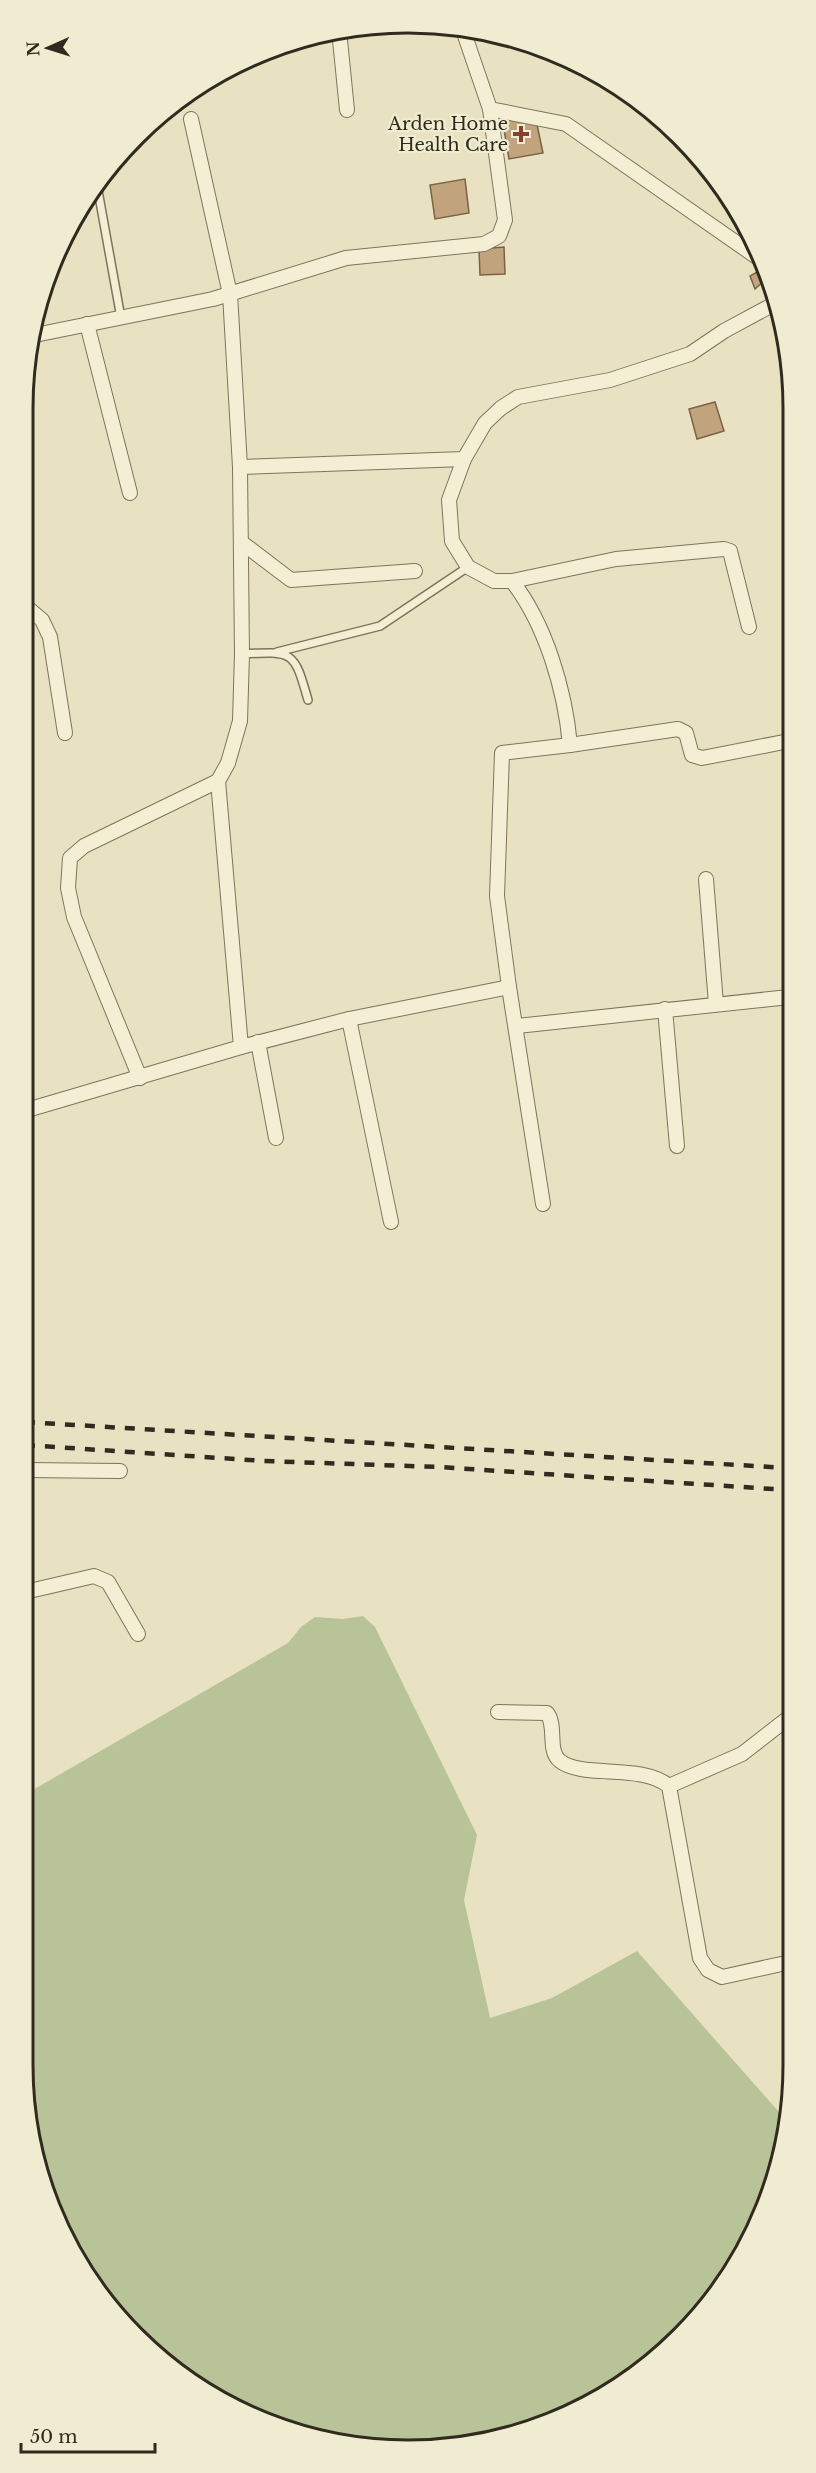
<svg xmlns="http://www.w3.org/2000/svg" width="816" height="2473" font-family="'Libre Baskerville',serif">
<rect width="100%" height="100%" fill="#e8e2c2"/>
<!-- green -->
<path fill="#b8c498" d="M363 1616 375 1627 477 1835 464 1900 490 2018 552 1998 637 1951 786 2120V2141L729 2279 642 2371 508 2437 358 2447 237 2411 118 2319 52 2212 23 2065 24 1795 288 1643 301 1627 315 1617 343 1619Z"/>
<!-- building -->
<g fill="#c1a37d" stroke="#7b6244" stroke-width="1.5">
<path d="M502 118 536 120 543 153 509 159Z"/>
<path d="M465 179 469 213 435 219 430 185Z"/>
<path d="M504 247 505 274 480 275 479 249Z"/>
<path d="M757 272 764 281 755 289 750 276Z"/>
<path d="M715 402 724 431 697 439 689 409Z"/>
</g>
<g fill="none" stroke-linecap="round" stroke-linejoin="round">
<!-- service casing -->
<g stroke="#7f745c" stroke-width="10">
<g id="service">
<path d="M97 185 121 318"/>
<path d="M277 652 380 626 468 567"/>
<path d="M242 654C294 651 294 651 308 700"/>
</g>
</g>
<!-- minor casing -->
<g stroke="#7f745c" stroke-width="16">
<g id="minor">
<path d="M339 30 347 110"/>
<path d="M463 30 490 109 566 124 761 260"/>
<path d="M87 324 130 493"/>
<path d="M30 336 213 299 346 258 484 244 499 236 505 220 490 109"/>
<path d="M240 467 464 459"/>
<path d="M241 542 291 580 415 571"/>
<path d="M512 581 616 559 724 549 730 551 749 627"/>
<path d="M29 609 42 620 50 637 65 733"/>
<path d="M570 745 678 729 686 733 692 755 702 758 789 741"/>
<path d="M218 781 241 1047 349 1019 509 987 497 896 502 753 570 745C565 690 546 625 512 581H494L468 567 452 541 449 500 464 459 485 423 501 408 518 397 610 380 690 354 724 331 774 304"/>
<path d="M706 879 716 1004"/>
<path d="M509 987 543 1204"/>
<path d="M665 1009 677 1146"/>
<path d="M349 1019 391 1222"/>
<path d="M517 1026 789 997"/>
<path d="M258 1042 276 1138"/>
<path d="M140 1078 74 917 68 888 70 858 84 846 218 781 228 763 240 721 242 654 240 467 230 294 191 119"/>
<path d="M27 1110 241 1047"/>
<path d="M25 1470 120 1471"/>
<path d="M25 1592 94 1576 108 1582 138 1634"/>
<path d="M498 1712 547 1713C557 1726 547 1751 560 1761 583 1779 641 1763 669 1786L700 1958 708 1970 722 1977 786 1963"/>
<path d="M669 1786 742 1754 787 1719"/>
</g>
</g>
<!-- service -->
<use href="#service" stroke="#f4efd4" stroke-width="7"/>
<!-- minor -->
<use href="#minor" stroke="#f4efd4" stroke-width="14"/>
<!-- rail -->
<g stroke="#312a1e" stroke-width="4.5" stroke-dasharray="10 10" stroke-linecap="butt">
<path d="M25 1422 788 1468"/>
<path d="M25 1445 264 1461 439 1467 788 1490"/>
</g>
</g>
<!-- markers -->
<path fill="#873f33" stroke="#f0ecd1" stroke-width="2" d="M518 125h6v6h6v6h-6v6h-6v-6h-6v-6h6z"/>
<g text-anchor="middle" stroke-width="4.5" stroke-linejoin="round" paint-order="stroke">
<!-- poi labels -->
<g font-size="18" fill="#312a1e" stroke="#f0ecd1" text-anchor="end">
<text x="508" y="130">Arden Home<tspan x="508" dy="21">Health Care</tspan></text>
</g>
</g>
<!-- crop -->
<path d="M0 0H816V2473H0ZM408 33H408A375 375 0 0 1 783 408V2065A375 375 0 0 1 408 2440H408A375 375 0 0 1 33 2065V408A375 375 0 0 1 408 33Z" fill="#f0ecd1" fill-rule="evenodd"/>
<path fill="none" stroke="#312a1e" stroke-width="3" d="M408 33H408A375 375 0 0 1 783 408V2065A375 375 0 0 1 408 2440H408A375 375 0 0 1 33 2065V408A375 375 0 0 1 408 33Z"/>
<!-- north arrow -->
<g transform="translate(48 48) rotate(267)" stroke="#f0ecd1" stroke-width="4.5" paint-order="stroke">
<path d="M0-4.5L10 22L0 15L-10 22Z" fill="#312a1e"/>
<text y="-9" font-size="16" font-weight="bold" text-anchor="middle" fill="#312a1e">N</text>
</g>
<!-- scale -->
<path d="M21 2443v9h134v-9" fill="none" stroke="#312a1e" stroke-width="3"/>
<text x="30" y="2443" font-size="18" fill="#312a1e" stroke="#f0ecd1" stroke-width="4.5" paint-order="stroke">50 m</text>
</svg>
